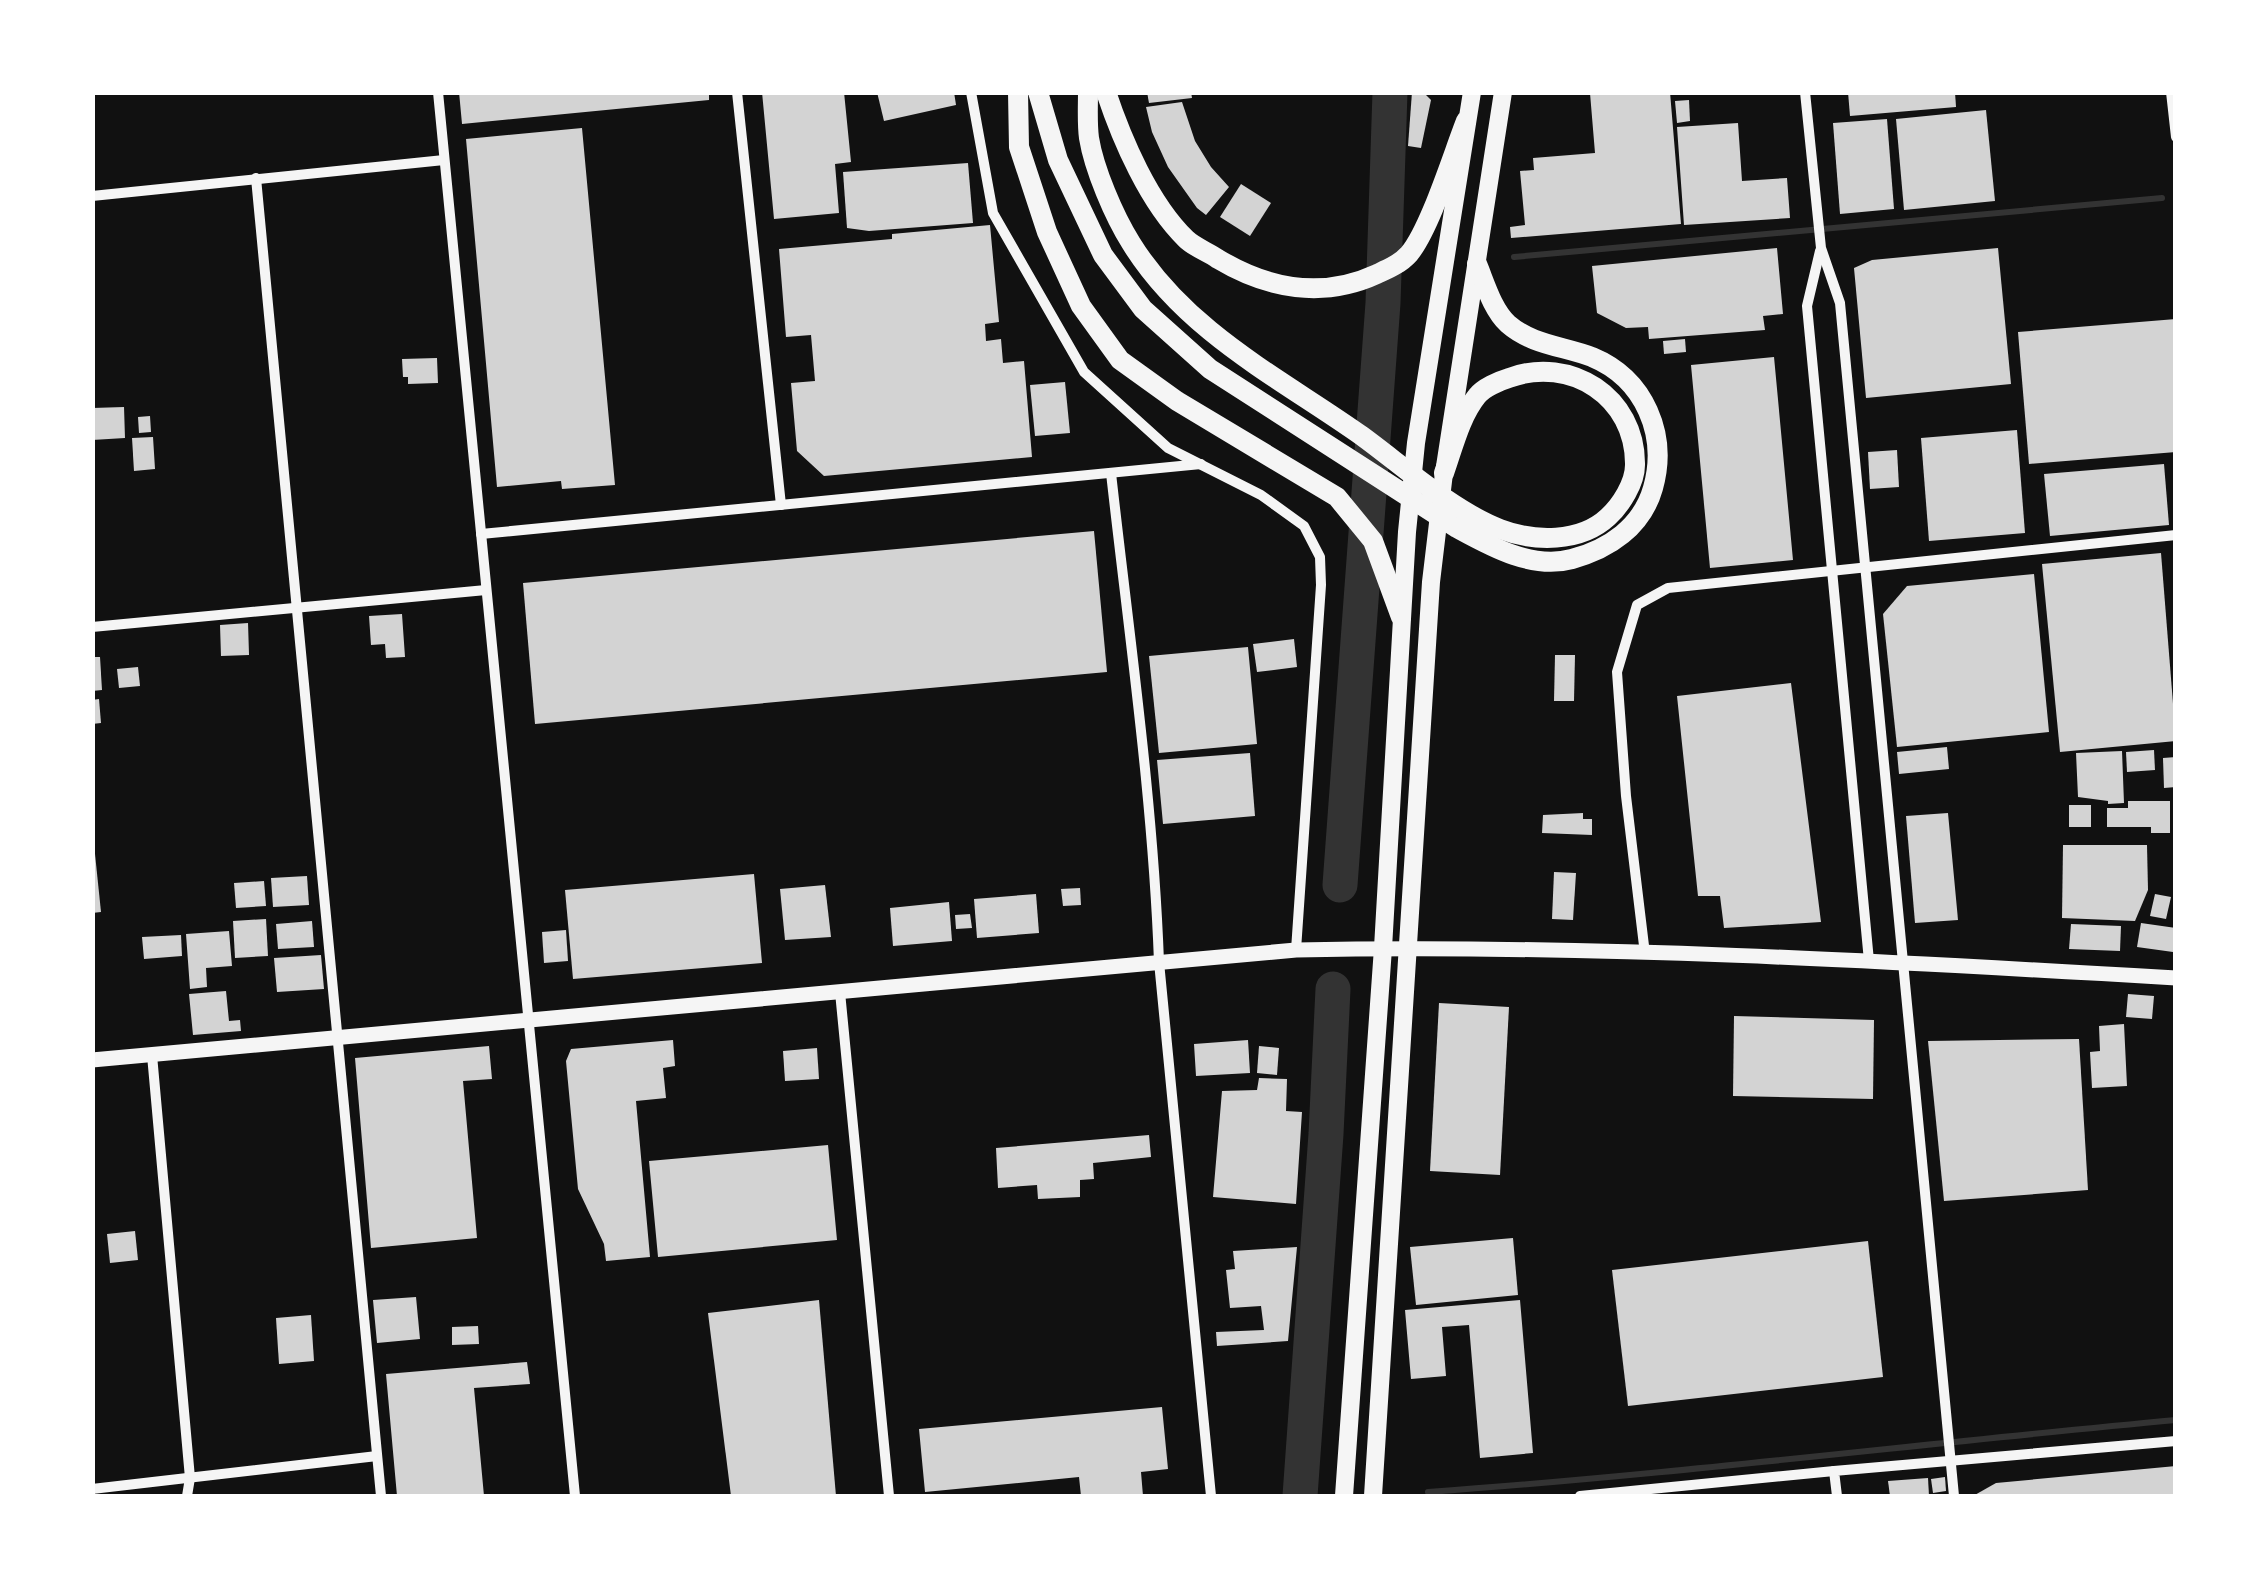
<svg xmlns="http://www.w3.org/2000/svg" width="2268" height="1589" font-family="'IBM Plex Sans',sans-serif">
<rect width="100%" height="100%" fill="#111"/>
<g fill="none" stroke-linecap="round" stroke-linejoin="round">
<!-- stream -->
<g stroke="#333" stroke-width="6">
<path d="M1514 257 2162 198"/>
<path d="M1428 1492C1678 1474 1926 1443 2176 1420"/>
</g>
<!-- river -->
<g stroke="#333" stroke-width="35">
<path d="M1340 885 1383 303 1390 92"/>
<path d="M1300 1496 1326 1134 1333 989"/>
</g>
</g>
<!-- building -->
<g fill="#d3d3d3">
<path d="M459 92H709V100L462 124Z"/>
<path d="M762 92H844L851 162 835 164 839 213 774 219Z"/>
<path d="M877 92H954L956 105 884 121Z"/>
<path d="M1147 92H1191L1192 98 1149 103Z"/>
<path d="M1412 92H1423L1431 100 1421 148 1408 146Z"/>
<path d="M1670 92 1681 224 1511 238 1510 227 1525 225 1520 171 1534 170 1533 158 1595 153 1590 93Z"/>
<path d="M1848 92H1955L1956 107 1850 116Z"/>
<path d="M1689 100 1690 121 1677 123 1675 101Z"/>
<path d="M1182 102 1195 141 1211 167 1229 187 1206 215 1197 208 1168 167 1152 132 1146 107Z"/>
<path d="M1986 110 1995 201 1904 210 1896 119Z"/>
<path d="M1887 119 1894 209 1840 214 1833 123Z"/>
<path d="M1738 123 1742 181 1787 178 1790 218 1684 225 1677 127Z"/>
<path d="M582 128 615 485 562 489 561 481 497 487 466 139Z"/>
<path d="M968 163 973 223 869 231 847 228 843 172Z"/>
<path d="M1241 184 1271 203 1250 236 1220 217Z"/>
<path d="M990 225 999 322 985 324 986 341 1001 339 1003 363 1024 361 1032 457 824 476 797 451 791 383 815 381 811 335 786 337 779 249 892 239V234Z"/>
<path d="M1777 248 1783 314 1763 316 1765 330 1649 339 1648 327 1626 328 1597 313 1592 266Z"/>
<path d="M1998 248 2011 384 1866 398 1854 268 1872 260Z"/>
<path d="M2176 319V452L2029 464 2018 332Z"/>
<path d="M1685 339 1686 352 1664 354 1663 341Z"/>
<path d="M1774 357 1793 560 1710 568 1691 365Z"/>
<path d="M437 358 438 383 408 384V377H403L402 359Z"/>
<path d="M1065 382 1070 433 1035 436 1030 385Z"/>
<path d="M124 407 125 438 92 440V408Z"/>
<path d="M150 416 151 432 139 433 138 417Z"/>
<path d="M2017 430 2025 533 1929 541 1921 438Z"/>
<path d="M153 437 155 469 134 471 132 438Z"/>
<path d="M1897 450 1899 487 1870 489 1868 452Z"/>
<path d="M2164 464 2169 525 2050 536 2044 474Z"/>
<path d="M1094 531 1107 672 535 724 523 583Z"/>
<path d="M2161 553 2176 741 2060 752 2042 564Z"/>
<path d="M2034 574 2049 732 1897 747 1883 614 1907 586Z"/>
<path d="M402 614 405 657 386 658 385 644 371 645 369 616Z"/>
<path d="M248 623 249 655 221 656 220 625Z"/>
<path d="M1294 639 1297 667 1257 672 1253 644Z"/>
<path d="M1248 647 1257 744 1159 753 1149 656Z"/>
<path d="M1555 655H1575L1574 701H1554Z"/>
<path d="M92 657H100L102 690 92 691Z"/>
<path d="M138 667 140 686 119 688 117 669Z"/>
<path d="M1791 683 1821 922 1724 928 1720 896H1698L1677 696Z"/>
<path d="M99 699 101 723 92 724V700Z"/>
<path d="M1947 747 1949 769 1899 774 1897 752Z"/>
<path d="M2154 750 2155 770 2127 772 2126 752Z"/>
<path d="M2122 751 2124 803 2108 804V801L2078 797 2076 753Z"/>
<path d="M1250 753 1255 816 1163 824 1157 760Z"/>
<path d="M2176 757V787L2164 788 2163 758Z"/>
<path d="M2128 801H2170V833H2151V827H2107V808H2128Z"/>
<rect x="2069" y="805" width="22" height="22"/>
<path d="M1583 813V819H1592V835L1542 833 1543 815Z"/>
<path d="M1948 813 1958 920 1915 923 1906 816Z"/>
<path d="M2063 845H2147L2148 890 2135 921 2062 918Z"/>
<path d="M92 854H95L101 912 92 913Z"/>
<path d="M1554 872 1576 873 1573 920 1552 919Z"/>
<path d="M754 874 762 963 573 979 565 890Z"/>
<path d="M307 876 309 905 273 907 271 878Z"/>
<path d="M264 881 266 906 236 908 234 883Z"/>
<path d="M825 885 831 937 785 940 780 889Z"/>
<path d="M1080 888 1081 905 1063 906 1061 889Z"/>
<path d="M1036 894 1039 933 977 938 974 899Z"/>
<path d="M2155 894 2171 897 2166 919 2150 916Z"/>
<path d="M949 902 952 941 893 946 890 908Z"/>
<path d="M970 914 972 928 956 929 955 915Z"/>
<path d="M266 919 268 956 235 958 233 921Z"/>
<path d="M312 921 314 947 278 949 276 924Z"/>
<path d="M2141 923 2176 928 2173 952 2137 947Z"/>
<path d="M2071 924 2121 926 2120 951 2069 949Z"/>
<path d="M566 930 568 961 544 963 542 932Z"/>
<path d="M229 931 232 966 206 968 207 987 190 989 186 934Z"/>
<path d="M181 935 182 956 144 959 142 937Z"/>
<path d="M321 955 324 989 277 992 274 958Z"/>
<path d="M226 991 229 1021 240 1020 241 1031 193 1035 189 994Z"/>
<path d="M2128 994 2154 996 2152 1019 2126 1017Z"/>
<path d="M1439 1003 1509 1007 1500 1175 1430 1171Z"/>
<path d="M1734 1016 1874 1020 1873 1099 1733 1096Z"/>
<path d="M2124 1024 2127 1086 2092 1088 2090 1052 2100 1051 2099 1026Z"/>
<path d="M2079 1039 2088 1190 1944 1201 1928 1041Z"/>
<path d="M673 1040 675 1066 663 1068 666 1098 636 1101 650 1257 606 1261 604 1244 578 1189 566 1061 571 1049Z"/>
<path d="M1248 1040 1250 1073 1196 1076 1194 1044Z"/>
<path d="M489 1046 492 1079 463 1081 477 1238 371 1248 355 1058Z"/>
<path d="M1259 1046 1279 1048 1277 1075 1257 1073Z"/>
<path d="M817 1048 819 1079 785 1081 783 1051Z"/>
<path d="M1259 1078 1287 1079 1286 1111 1302 1112 1296 1204 1213 1197 1222 1091 1257 1090Z"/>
<path d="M1149 1135 1151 1157 1093 1163 1094 1179 1080 1180V1197L1038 1199 1037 1185 998 1188 996 1148Z"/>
<path d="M828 1145 837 1240 658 1257 649 1161Z"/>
<path d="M135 1231 138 1260 110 1263 107 1234Z"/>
<path d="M1513 1238 1518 1295 1416 1305 1410 1247Z"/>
<path d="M1868 1241 1883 1377 1628 1406 1612 1270Z"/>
<path d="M1297 1247 1288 1341 1217 1346 1216 1332 1264 1330 1261 1306 1230 1308 1226 1270 1235 1269 1233 1251Z"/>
<path d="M416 1297 420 1339 377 1343 373 1300Z"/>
<path d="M819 1300 836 1496H731L708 1313Z"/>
<path d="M1520 1300 1533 1453 1480 1458 1469 1325 1442 1327 1446 1376 1411 1379 1405 1310Z"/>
<path d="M311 1315 314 1361 279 1364 276 1318Z"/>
<path d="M478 1326 479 1344 452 1345V1327Z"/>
<path d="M527 1362 530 1384 474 1388 484 1496H397L386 1374Z"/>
<path d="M1162 1407 1168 1469 1141 1472 1143 1496H1081L1079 1477 925 1492 919 1429Z"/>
<path d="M2176 1466V1496H1973L1996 1483Z"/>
<path d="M1945 1477 1946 1491 1933 1493 1931 1479Z"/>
<path d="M1928 1478 1929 1496H1890L1888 1481Z"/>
</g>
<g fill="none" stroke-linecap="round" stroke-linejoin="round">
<!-- minor -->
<g stroke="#f5f5f5" stroke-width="10">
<path d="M438 92 575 1496"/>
<path d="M737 92 781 505"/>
<path d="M971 92 993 213 1084 372 1168 448 1261 495 1304 526 1320 557 1321 585 1296 950"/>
<path d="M1805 92 1821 248 1840 303 1954 1496"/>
<path d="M2171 92 2176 137"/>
<path d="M256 178 381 1496"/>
<path d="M92 196 444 160"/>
<path d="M1820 251 1807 306 1869 961"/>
<path d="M1111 473C1129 635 1153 798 1159 962L1211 1496"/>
<path d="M481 534 1201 464"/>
<path d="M92 627 486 590"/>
<path d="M1645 954 1626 796 1617 672 1637 605 1668 588 2176 535"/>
<path d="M840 992 889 1496"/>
<path d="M152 1055 190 1478 187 1496"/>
<path d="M92 1489 377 1456"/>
<path d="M1580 1496 1834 1471"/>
<path d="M1837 1496 1834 1471 2176 1441"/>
</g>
<!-- secondary -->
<path stroke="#f5f5f5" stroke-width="15" d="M92 1060 1296 950C1589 944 1883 961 2176 978"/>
<!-- primary -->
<g stroke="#f5f5f5" stroke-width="18">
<path d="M1344 1496 1383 948 1407 532 1416 443 1472 92"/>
<path d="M1373 1496 1431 582 1444 473 1503 92"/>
</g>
<!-- motorway -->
<g stroke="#f5f5f5" stroke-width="20">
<path d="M1018 92 1019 147 1047 232 1081 306 1120 360 1177 401 1337 497 1373 541 1401 617"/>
<path d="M1038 92 1058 160 1103 255 1143 309 1210 369 1457 528C1490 546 1532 570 1572 559 1609 549 1642 527 1653 488 1668 435 1645 379 1592 357 1563 346 1532 345 1508 324 1492 309 1485 283 1477 264"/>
<path d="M1088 92C1088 107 1087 123 1089 138 1094 169 1114 216 1131 243 1186 332 1280 378 1362 436 1403 466 1453 511 1500 529 1534 542 1580 543 1608 517 1621 505 1635 483 1635 465 1636 397 1570 355 1509 378 1499 381 1483 388 1477 396 1460 417 1453 448 1444 473"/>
<path d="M1106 92C1122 140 1149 203 1186 239 1194 247 1208 252 1218 259 1268 289 1323 299 1377 274 1388 269 1400 264 1409 254 1430 229 1453 154 1466 121"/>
</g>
</g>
<!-- border -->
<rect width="2268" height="1589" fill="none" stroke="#ffffff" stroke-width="190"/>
</svg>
